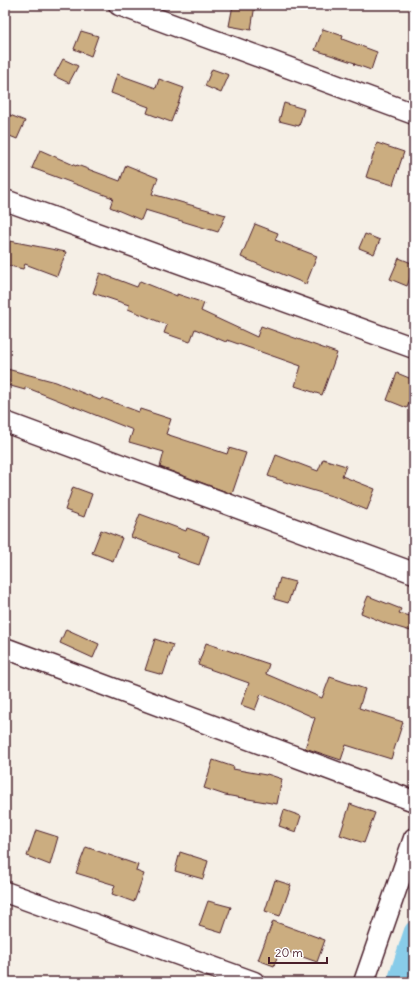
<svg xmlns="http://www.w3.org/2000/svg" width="419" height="987" font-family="Delius,sans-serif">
<rect width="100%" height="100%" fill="#f5efe6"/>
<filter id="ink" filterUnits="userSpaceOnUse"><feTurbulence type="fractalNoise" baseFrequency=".025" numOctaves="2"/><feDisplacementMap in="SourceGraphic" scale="8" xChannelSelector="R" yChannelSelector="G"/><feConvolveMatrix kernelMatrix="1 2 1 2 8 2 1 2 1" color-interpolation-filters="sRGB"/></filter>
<g filter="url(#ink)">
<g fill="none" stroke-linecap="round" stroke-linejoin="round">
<!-- canal -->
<path stroke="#88cce9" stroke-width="20" d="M397 982 414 931"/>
</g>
<!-- building -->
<g fill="#cbad80" stroke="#4a1f2b">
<path d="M233 5H255L251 30 229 26Z"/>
<path d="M323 29 343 36 342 39 377 52 371 70 354 64 355 63 315 50Z"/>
<path d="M81 31 98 36 91 56 74 49Z"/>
<path d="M63 59 78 66 69 83 54 76Z"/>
<path d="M212 69 229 75 221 93 205 86Z"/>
<path d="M117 74 156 88 159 79 184 88 171 122 147 113 149 107 111 93Z"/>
<path d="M284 103 304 109 299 126 279 121Z"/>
<path d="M5 113 25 121 17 139 5 134Z"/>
<path d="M377 143 404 152 393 185 366 177Z"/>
<path d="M40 150 76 166 77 165 120 181 126 165 158 178 152 194 226 215 218 232 145 210 141 220 110 207 113 198 32 168Z"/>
<path d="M255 224 278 233 275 240 317 256 306 284 241 257Z"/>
<path d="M365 234 380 240 374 254 359 248Z"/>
<path d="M5 240 66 252 57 276 25 264 23 269 5 265Z"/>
<path d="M399 258 414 264V268L407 286 390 279Z"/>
<path d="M100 273 137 287 140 281 177 296V294L204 303 201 311 257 337 261 326 337 353 322 395 295 386 301 366 227 340 226 342 195 329 190 342 164 333 167 325 128 309 129 305 93 293Z"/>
<path d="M7 369 56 382 100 400 102 398 139 412 140 409 171 419 166 434 227 454 229 448 246 453 232 494 160 467 164 452 129 442 133 430 25 387V390L7 385 9 380 5 378Z"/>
<path d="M397 373 414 380V390L407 408 387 400Z"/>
<path d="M276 455 318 471 323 459 346 466 342 476 375 489 367 510 335 497 291 484 268 476Z"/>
<path d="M73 487 92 494 84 517 65 510Z"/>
<path d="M140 514 186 531 187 528 209 536 199 565 176 557 178 554 131 537Z"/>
<path d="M101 530 122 538 113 561 92 553Z"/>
<path d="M280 578 295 582 288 603 274 599Z"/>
<path d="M368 596 401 609 399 613 414 617V632L387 624 361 613Z"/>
<path d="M66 629 99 644 93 658 60 643Z"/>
<path d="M155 639 173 645 163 675 145 670Z"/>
<path d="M206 643 269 664 266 674 322 698 330 677 365 689 359 708 403 722 391 759 346 745 341 760 305 748 315 718 261 694 255 710 241 705 249 683 198 665Z"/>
<path d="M213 760 234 767 233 769 266 775 267 774 282 779 277 804 225 795 204 788Z"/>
<path d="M350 804 375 813 364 843 340 835Z"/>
<path d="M284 810 301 816 296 832 279 826Z"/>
<path d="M36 830 58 837 50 865 27 856Z"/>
<path d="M86 847 138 865 136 871 144 874 134 902 112 894 115 885 76 873Z"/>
<path d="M180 852 208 861 203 879 175 871Z"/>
<path d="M275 880 291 885 280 916 265 911Z"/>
<path d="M208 901 231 907 222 933 199 926Z"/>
<path d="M273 921 325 940 317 962 280 949 274 966 258 960Z"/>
</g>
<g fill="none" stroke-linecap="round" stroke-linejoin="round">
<!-- minor casing -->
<g stroke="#4a1f2b" stroke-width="23">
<g id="minor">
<path d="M119 5 414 114"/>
<path d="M5 200 414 348"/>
<path d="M5 422 414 573"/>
<path d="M5 648 414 801"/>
<path d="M5 892 254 982"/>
<path d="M364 982 414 838"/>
</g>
</g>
<!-- minor -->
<use href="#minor" stroke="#fff" stroke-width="20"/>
</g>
</g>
<!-- margin -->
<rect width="419" height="987" fill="none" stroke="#fff" stroke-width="20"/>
<rect x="10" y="10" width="399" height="967" fill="none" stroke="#4a1f2b" stroke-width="1.5" filter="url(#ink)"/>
<!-- scale -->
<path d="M269 957v6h58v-6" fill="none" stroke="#4a1f2b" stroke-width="2"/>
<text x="275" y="957" font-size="12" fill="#4a1f2b" stroke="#ffffff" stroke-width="3" paint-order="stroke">20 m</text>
</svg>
